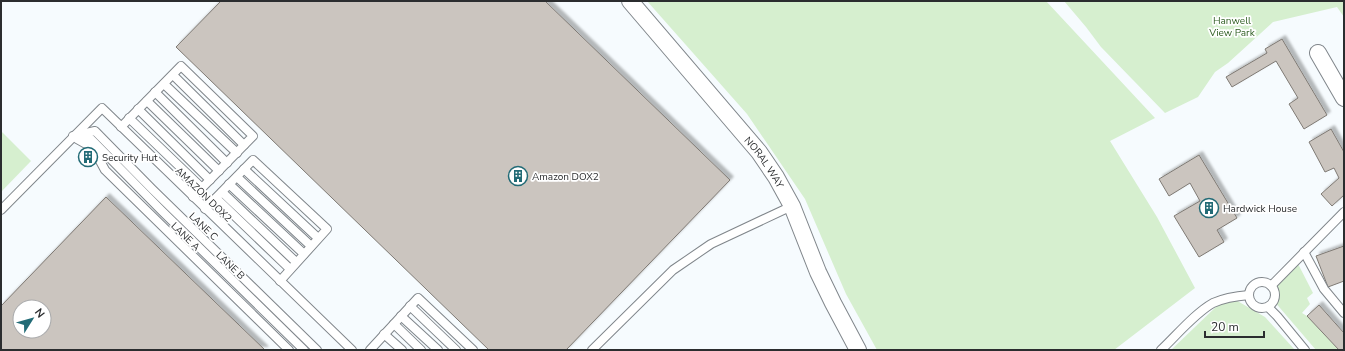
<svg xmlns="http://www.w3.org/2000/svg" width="1345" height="351" font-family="'Nunito Sans',sans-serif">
<defs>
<filter id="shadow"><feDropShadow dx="3.5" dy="-3.5" stdDeviation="1" flood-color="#0004"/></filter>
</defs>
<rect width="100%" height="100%" fill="#f6fbfe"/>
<!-- green -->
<g fill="#d6efcf">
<path d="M647 1H1046L1155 118 1110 141 1157 217 1195 288 1114 350H877L846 294 805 199 747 114Z"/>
<path d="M1064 1H1344V17L1337 7 1273 22 1228 63 1215 72 1198 97 1165 113 1101 47 1086 27Z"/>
<path d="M1 131 31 161 1 192Z"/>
<path d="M1296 260 1313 293 1307 298 1310 304 1302 313 1307 316 1339 350H1316L1274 301V292L1272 288Z"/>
<path d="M1234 299 1265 317 1295 350H1171L1219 304Z"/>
</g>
<!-- building -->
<g fill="#cbc5bf" stroke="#7f7a74" fill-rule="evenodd" filter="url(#shadow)">
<path d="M221 1H545L730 180 566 350H489L176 47Z"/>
<path d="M1282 39 1327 115 1304 129 1289 104 1298 98 1276 61 1232 87 1226 77 1267 53 1265 49Z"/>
<path d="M1331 129 1344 152V195L1332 206 1321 194 1339 178 1334 168 1325 172 1309 142Z"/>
<path d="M88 149 93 154 88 160 82 154Z"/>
<path d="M1199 155 1237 218 1217 230 1224 242 1199 257 1174 216 1200 201 1190 183 1169 196 1159 179Z"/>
<path d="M106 197 265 350H1V306ZM20 307H44V331H20Z"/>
<path d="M1344 246V281L1328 287 1316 256Z"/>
<path d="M1319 305 1344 333V350H1339L1307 316Z"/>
</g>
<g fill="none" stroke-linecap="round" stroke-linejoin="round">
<!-- lane casing -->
<g stroke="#80868b" stroke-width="10">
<g id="lane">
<path d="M173 75 244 145"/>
<path d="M164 84 237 153"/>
<path d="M155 92 227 163"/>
<path d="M147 101 219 171"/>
<path d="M138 109 210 180"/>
<path d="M129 118 202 188"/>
<path d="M121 127 181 66 253 136 193 197"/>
<path d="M73 136 95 131 152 189 317 350"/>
<path d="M77 137 91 139 162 211 304 350"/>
<path d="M77 139 93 148 105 170 289 350"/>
<path d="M244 169 318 238"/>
<path d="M237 177 311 246"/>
<path d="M229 184 304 254"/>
<path d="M222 192 296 262"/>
<path d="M216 198 290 269"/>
<path d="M205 209 253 160 327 229 280 281"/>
<path d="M1 210 102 108 352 350"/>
<path d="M1304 252 1324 289 1344 313"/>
<circle cx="1262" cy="295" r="13"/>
<path d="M1271 286 1344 212"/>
<path d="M410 306 456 350"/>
<path d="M1268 307 1277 316 1305 350"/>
<path d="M401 316 438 350"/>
<path d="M394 324 421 350"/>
<path d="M384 334 402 350"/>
<path d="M370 350 418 298 473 350"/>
<path d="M592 350 673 270 711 244 792 206"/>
<path d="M1161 350C1176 336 1195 313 1213 303 1224 298 1237 296 1249 295"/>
</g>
</g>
<!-- street casing -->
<g stroke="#80868b" stroke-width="18">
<g id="street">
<path id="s1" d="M630 1 759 152 776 177 792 206 818 272 833 303 858 350"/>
<path d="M1318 53 1344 98"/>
</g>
</g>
<!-- lane -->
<use href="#lane" stroke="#fff" stroke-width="8"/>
<!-- street -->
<use href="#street" stroke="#fff" stroke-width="16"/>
</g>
<!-- icons -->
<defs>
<g id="building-ring" transform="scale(1)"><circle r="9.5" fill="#fff" stroke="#226b76" stroke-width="1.5"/><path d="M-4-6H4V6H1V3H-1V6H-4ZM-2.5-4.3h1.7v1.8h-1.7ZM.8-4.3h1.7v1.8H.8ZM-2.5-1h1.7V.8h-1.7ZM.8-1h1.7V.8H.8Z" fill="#226b76"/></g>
</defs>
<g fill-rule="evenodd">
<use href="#building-ring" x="88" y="157"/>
<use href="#building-ring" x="518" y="176"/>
<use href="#building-ring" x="1209" y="208"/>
</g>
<g text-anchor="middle" stroke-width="3.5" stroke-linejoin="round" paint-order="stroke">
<!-- park labels -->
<g font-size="10" fill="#2f5e22" stroke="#fff">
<text x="1232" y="24">Hanwell<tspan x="1232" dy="12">View Park</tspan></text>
</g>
<!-- poi labels -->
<g font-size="10" fill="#2b2d2f" stroke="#fff" text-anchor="start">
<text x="102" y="161">Security Hut</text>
<text x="532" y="180">Amazon DOX2</text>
<text x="1223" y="212">Hardwick House</text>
</g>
<!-- street labels -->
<g font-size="10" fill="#2b2d2f" stroke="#fff">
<text dy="4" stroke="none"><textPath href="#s1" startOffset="210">NORAL WAY</textPath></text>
<text transform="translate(204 194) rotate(44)" y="4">AMAZON DOX2</text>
<text transform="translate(204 226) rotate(44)" y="4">LANE C</text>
<text transform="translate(186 236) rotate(44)" y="4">LANE A</text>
<text transform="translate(231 265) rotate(44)" y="4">LANE B</text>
</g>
</g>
<!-- border -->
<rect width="1345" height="351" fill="none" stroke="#2b2d2f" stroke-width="4"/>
<!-- north arrow -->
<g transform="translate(32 319) rotate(53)"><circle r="19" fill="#ffffff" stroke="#aaabac"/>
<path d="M0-3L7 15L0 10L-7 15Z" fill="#226b76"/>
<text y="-6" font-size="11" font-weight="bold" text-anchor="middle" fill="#2b2d2f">N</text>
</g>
<!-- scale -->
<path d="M1205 331v6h59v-6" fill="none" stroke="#2b2d2f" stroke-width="2"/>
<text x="1211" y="331" font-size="12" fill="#2b2d2f" stroke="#ffffff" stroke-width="3" paint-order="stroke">20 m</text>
</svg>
